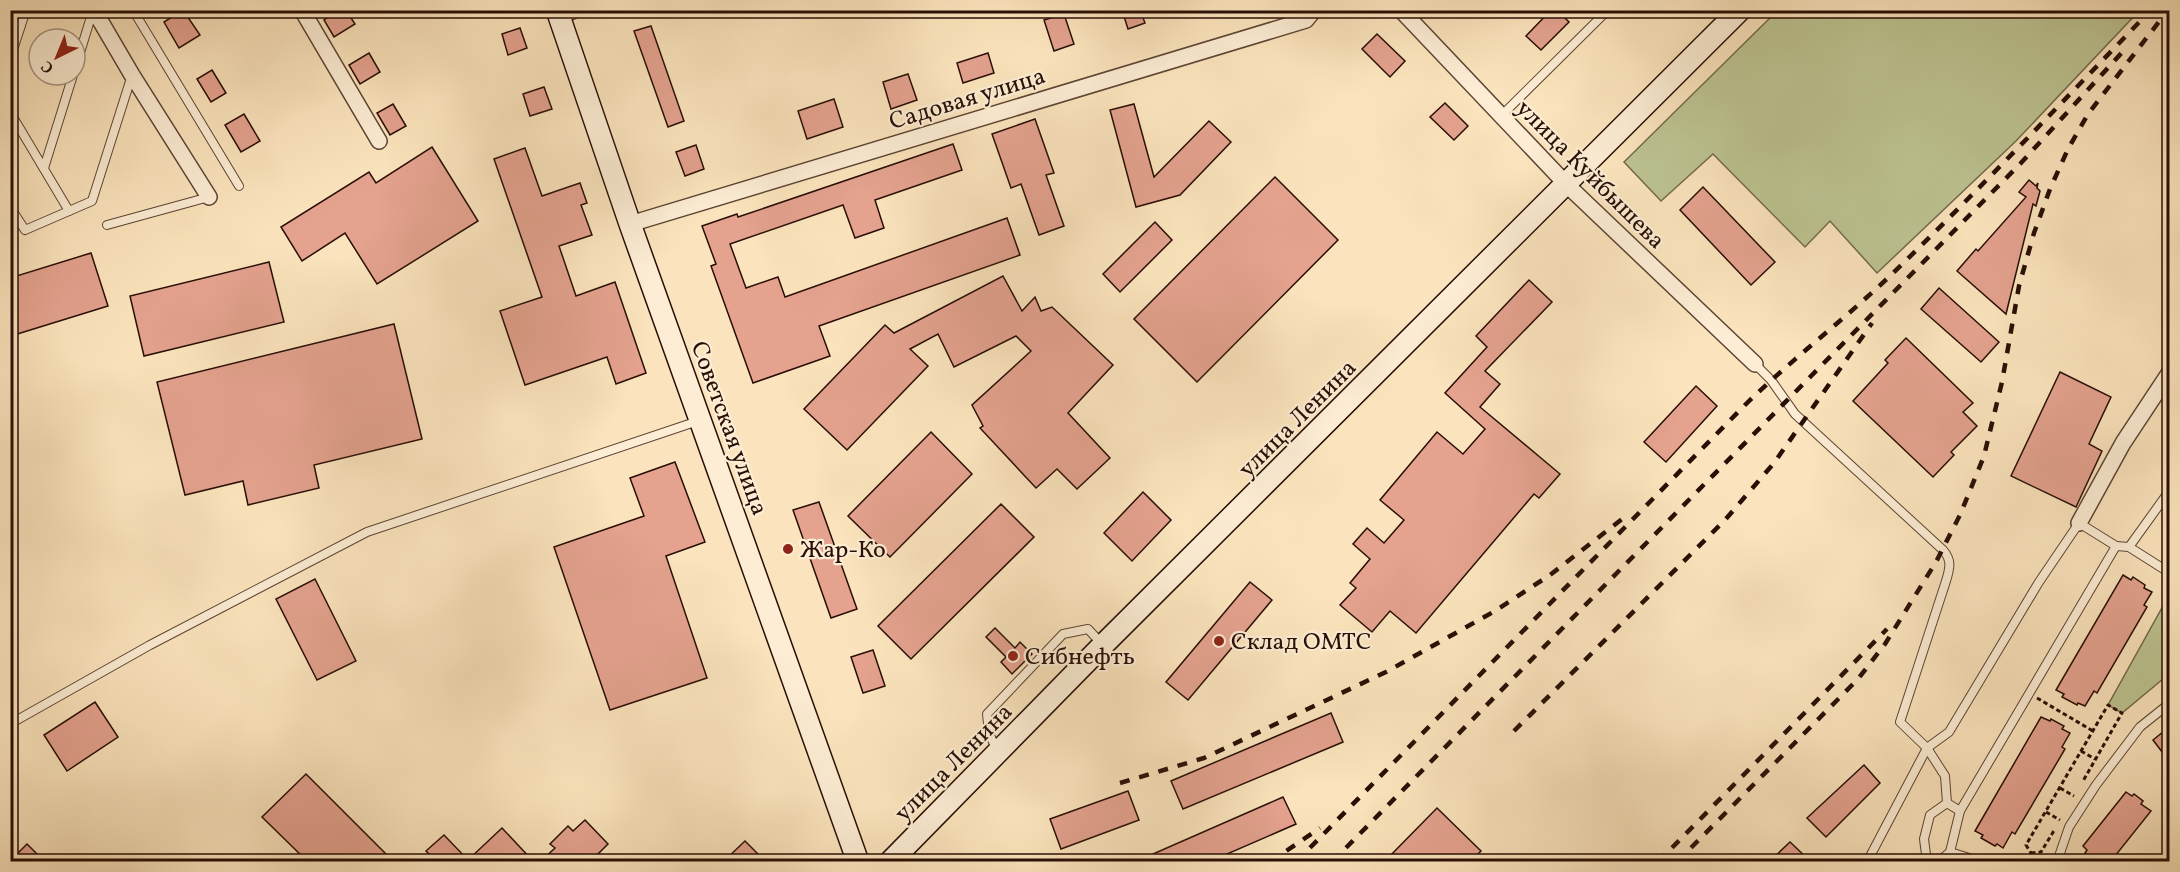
<svg xmlns="http://www.w3.org/2000/svg" width="2180" height="872" font-family="Vollkorn,serif">
<rect width="100%" height="100%" fill="#fbe4bd"/>
<filter id="stains"><feTurbulence type="fractalNoise" baseFrequency=".00333" numOctaves="4"/><feColorMatrix values="0 0 0 0 .2 0 0 0 0 .09 0 0 0 0 .02 0 0 0 .5 -.17"/></filter>
<radialGradient id="worn" r=".72"><stop offset=".6" stop-color="#630" stop-opacity="0"/><stop offset="1" stop-color="#630" stop-opacity=".3"/></radialGradient>
<!-- green -->
<g fill="#bdc492" stroke="#72694c" stroke-width="1.5">
<path d="M1777 11V10L2139 11 2016 141 1877 273 1830 221 1805 247 1713 154 1661 201 1624 162Z"/>
<path d="M2168 597 2170 599 2169 674 2122 713 2108 705Z"/>
</g>
<!-- building -->
<g fill="#e4a28f" stroke="#280e05" stroke-width="1.5">
<path d="M183 10 200 35 179 48 164 22Z"/>
<path d="M339 10H346L355 24 334 37 324 20Z"/>
<path d="M1122 10H1140L1145 23 1128 29Z"/>
<path d="M1551 10H1557L1569 22 1541 50 1526 36Z"/>
<path d="M1064 14 1074 44 1054 51 1044 20Z"/>
<path d="M651 26 684 121 668 127 634 31Z"/>
<path d="M520 28 527 48 508 55 502 34Z"/>
<path d="M1377 34 1405 61 1390 77 1362 49Z"/>
<path d="M369 53 380 72 360 84 349 65Z"/>
<path d="M988 53 994 73 963 83 957 63Z"/>
<path d="M212 70 226 93 211 102 197 79Z"/>
<path d="M908 74 917 100 891 109 883 82Z"/>
<path d="M544 87 552 109 530 116 523 94Z"/>
<path d="M834 99 843 127 807 139 798 111Z"/>
<path d="M1445 103 1468 126 1454 140 1430 117Z"/>
<path d="M393 104 406 126 390 135 377 113Z"/>
<path d="M1134 104 1154 177 1209 121 1231 142 1180 195 1136 207 1110 110Z"/>
<path d="M244 114 260 141 241 152 225 125Z"/>
<path d="M1035 119 1054 173 1046 175 1064 226 1039 235 1021 184 1011 188 992 134Z"/>
<path d="M953 144 962 170 875 200 884 228 855 238 843 205 730 244 746 288 778 277 785 297 1007 218 1020 255 819 326 830 356 753 383 711 266 716 264 702 226 737 214 738 217Z"/>
<path d="M696 145 704 169 685 176 676 152Z"/>
<path d="M432 147 478 221 377 284 345 233 302 261 281 227 369 172 376 183Z"/>
<path d="M525 148 542 196 580 183 587 203 581 205 592 235 559 246 576 296 615 282 646 373 616 384 607 357 525 385 500 311 542 297 494 159Z"/>
<path d="M1275 177 1338 240 1197 382 1134 319Z"/>
<path d="M2029 180 2036 186 2038 183 2037 188 2040 191 2036 206 2033 204 2006 314 1957 271 1976 249 1978 251 2026 197 2019 192Z"/>
<path d="M1703 187 1775 262 1751 285 1680 210Z"/>
<path d="M1155 222 1172 240 1120 292 1103 274Z"/>
<path d="M91 253 108 306 14 335 10 324V278Z"/>
<path d="M269 262 284 322 144 356 130 296Z"/>
<path d="M1003 276 1022 311 1035 297 1041 311 1052 307 1113 365 1068 413 1110 458 1077 489 1057 469 1036 488 980 428 983 426 972 405 1031 351 1016 336 954 367 938 334 910 349 928 366 847 450 804 409 885 325 894 333Z"/>
<path d="M1529 280 1552 302 1485 371 1500 384 1480 407 1560 474 1539 498 1534 494 1416 633 1390 611 1372 632 1340 605 1356 588 1350 583 1370 559 1353 544 1367 528 1384 543 1404 520 1380 500 1437 432 1463 454 1485 429 1445 393 1487 347 1476 336Z"/>
<path d="M1939 288 1999 342 1981 362 1921 309Z"/>
<path d="M394 324 422 439 314 465 319 488 248 505 243 481 185 495 157 382Z"/>
<path d="M1906 338 1973 403 1963 412 1977 426 1951 452 1954 455 1933 477 1853 401 1888 363 1885 360Z"/>
<path d="M2060 372 2111 397 2089 444 2102 451 2076 507 2011 476Z"/>
<path d="M1696 386 1717 406 1666 462 1644 442Z"/>
<path d="M931 432 972 474 890 557 848 516Z"/>
<path d="M675 462 705 542 666 556 707 678 610 710 554 547 644 516 630 478Z"/>
<path d="M1143 492 1171 520 1132 561 1104 533Z"/>
<path d="M819 502 857 609 831 618 793 510Z"/>
<path d="M1001 504 1034 537 911 659 878 626Z"/>
<path d="M2123 575 2131 580 2133 577 2145 585 2144 588 2152 592 2144 605 2147 607 2097 693 2094 691 2085 706 2078 703 2077 705 2062 697 2064 694 2056 690Z"/>
<path d="M315 579 356 661 317 680 276 599Z"/>
<path d="M1250 582 1272 600 1188 700 1166 682Z"/>
<path d="M995 628 1015 648 1020 642 1032 654 1012 674 1001 662 1006 657 986 637Z"/>
<path d="M873 650 885 686 863 693 851 657Z"/>
<path d="M95 702 118 737 67 771 44 735Z"/>
<path d="M1331 713 1343 742 1183 809 1171 781Z"/>
<path d="M2041 717 2050 721 2051 719 2064 726 2062 729 2070 733 2062 747 2065 749 2015 834 2012 832 2003 848 1997 844 1995 846 1981 838 1983 835 1975 831Z"/>
<path d="M2169 727V761L2153 740Z"/>
<path d="M1864 765 1880 783 1826 837 1807 818Z"/>
<path d="M306 774 393 861H307L262 817Z"/>
<path d="M1128 791 1139 820 1061 849 1050 819Z"/>
<path d="M2126 792 2132 796 2134 794 2143 801 2141 804 2151 811 2111 861H2097L2085 853 2087 850 2083 846Z"/>
<path d="M1283 797 1296 824 1211 861H1137Z"/>
<path d="M1437 808 1481 851 1471 861H1385Z"/>
<path d="M585 820 608 844 597 855 604 861H541L555 848 550 844 568 826 573 831Z"/>
<path d="M502 828 533 861H436L426 851 444 835 468 860Z"/>
<path d="M745 841 765 861H724Z"/>
<path d="M1790 842 1810 861H1770Z"/>
<path d="M27 844 44 861H10Z"/>
</g>
<g fill="none" stroke-linecap="round" stroke-linejoin="round">
<!-- lane casing -->
<g stroke="#5d4433" stroke-width="10">
<g id="lane">
<path d="M133 10 239 186"/>
<path d="M10 59 26 10"/>
<path d="M75 69 93 10"/>
<path d="M10 112 69 211"/>
<path d="M1501 116 1608 10"/>
<path d="M44 168 73 75"/>
<path d="M10 207 25 230 92 201 132 75"/>
<path d="M107 225 209 197"/>
<path d="M1755 364 1771 380 1795 414 1943 550C1952 560 1950 568 1946 581L1900 722 1927 748 1945 776 1947 803"/>
<path d="M2116 546 2129 547 2170 573"/>
<path d="M2129 547 2170 490"/>
<path d="M10 724 150 645 367 532 698 421"/>
<path d="M997 751 989 733 987 714 1063 634 1088 629 1102 644"/>
<path d="M1950 852 1982 862"/>
<path d="M1867 862 1927 748 1949 732 2039 582 2079 523 2116 546 1960 811 1950 852 1938 862"/>
<path d="M1927 862 1924 839 1930 815 1947 803 1960 811"/>
<path d="M2057 862 2069 827 2096 785 2140 727 2170 703"/>
</g>
</g>
<!-- street casing -->
<g stroke="#5d4433" stroke-width="18">
<g id="street">
<path d="M94 10 132 75 209 197"/>
<path d="M302 10 379 141"/>
<path d="M1401 10 1567 185 1755 364"/>
<path d="M559 17 574 10"/>
<path d="M630 224 1306 20 1314 10"/>
<path d="M2079 523 2123 443 2170 372"/>
</g>
</g>
<!-- secondary casing -->
<g stroke="#280e05" stroke-width="24">
<g id="secondary">
<path d="M557 10 630 224 858 862"/>
<path d="M890 862 1103 645 1740 10"/>
</g>
</g>
<!-- path -->
<g stroke="#280e05" stroke-width="3" stroke-dasharray="4.5 3" stroke-linecap="butt">
<path d="M2037 698 2093 731"/>
<path d="M2081 751 2095 759"/>
<path d="M2060 788 2074 796"/>
<path d="M2046 812 2060 820"/>
<path d="M2031 853 2041 852 2055 829"/>
<path d="M1992 855 2013 862"/>
<path d="M2027 862 2031 853 2026 845 2108 705 2122 713 2083 781"/>
</g>
<!-- lane -->
<use href="#lane" stroke="#fcedd4" stroke-width="8"/>
<!-- street -->
<use href="#street" stroke="#fcedd4" stroke-width="15"/>
<!-- secondary -->
<use href="#secondary" stroke="#fcedd4" stroke-width="21"/>
<!-- rail -->
<g stroke="#280e05" stroke-width="4.5" stroke-dasharray="10 10" stroke-linecap="butt">
<path d="M1514 731 1725 520 1774 463 1872 323"/>
<path d="M1120 783 1204 758 1386 672 1495 611 1550 575 1626 516"/>
<path d="M1270 862 1320 828"/>
<path d="M1296 862 1745 405C1792 359 1844 320 1892 274 1980 189 2065 99 2151 10"/>
<path d="M1332 862 2020 164 2127 47"/>
<path d="M1658 862 1887 629"/>
<path d="M1677 862 1858 679 1885 644 1936 562 1960 515 1984 456 2002 382 2019 286 2034 233 2050 189 2068 149 2088 114 2168 10"/>
</g>
</g>
<!-- markers -->
<g fill="#8f2418" stroke="#fcedd4" stroke-width="2">
<circle cx="788" cy="549" r="6"/>
<circle cx="1219" cy="641" r="6"/>
<circle cx="1013" cy="656" r="6"/>
</g>
<g text-anchor="middle" stroke-width="4.5" stroke-linejoin="round" paint-order="stroke">
<!-- street labels -->
<g font-size="24" fill="#280e05" stroke="#fcedd4">
<text transform="translate(967 98) rotate(-17)" y="8">Садовая улица</text>
<text transform="translate(1591 174) rotate(45)" y="8">улица Куйбышева</text>
<text transform="translate(1297 418) rotate(-45)" y="8">улица Ленина</text>
<text transform="translate(730 428) rotate(70)" y="8">Советская улица</text>
<text transform="translate(953 762) rotate(-45)" y="8">улица Ленина</text>
</g>
<!-- poi labels -->
<g font-size="24" fill="#280e05" stroke="#fcedd4" text-anchor="start">
<text x="800" y="557">Жар-Ко</text>
<text x="1231" y="649">Склад ОМТС</text>
<text x="1025" y="664">Сибнефть</text>
</g>
</g>
<!-- margin -->
<rect width="2180" height="872" fill="none" stroke="#fbe4bd" stroke-width="36"/>
<rect x="12" y="12" width="2156" height="848" fill="none" stroke="#280e05" stroke-width="3"/>
<rect x="18" y="18" width="2144" height="836" fill="none" stroke="#280e05" stroke-width="1.5"/>
<!-- north arrow -->
<g transform="translate(57 57) rotate(223)"><circle r="28" fill="#fcedd4" stroke="#a79481" stroke-width="1.5"/>
<path d="M0-4.5L10 22L0 15L-10 22Z" fill="#8f2418"/>
<text y="-9" font-size="16" font-weight="bold" text-anchor="middle" fill="#280e05">С</text>
</g>
<rect width="100%" height="100%" filter="url(#stains)"/>
<rect width="100%" height="100%" fill="url(#worn)"/>
</svg>
